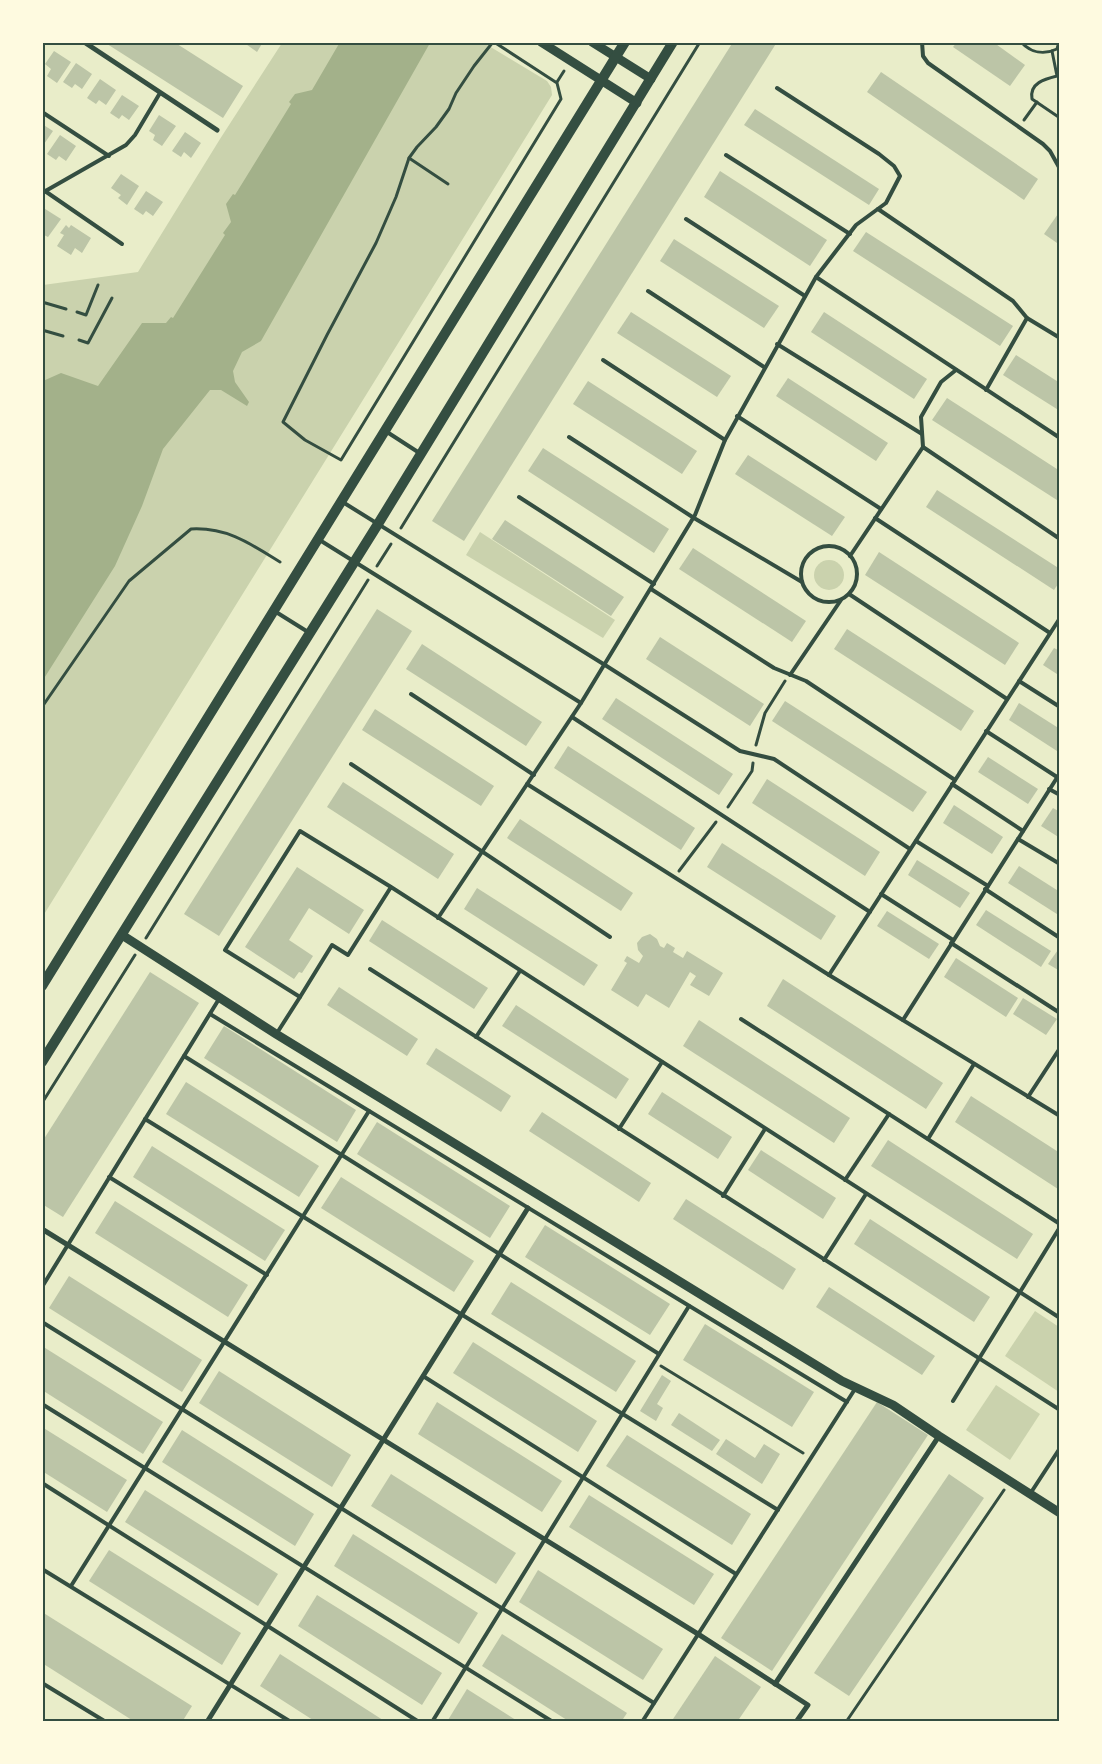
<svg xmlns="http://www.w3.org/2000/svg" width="1102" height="1764" font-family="'Exo 2',sans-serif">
<rect width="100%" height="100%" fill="#e9edc9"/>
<!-- green -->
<g fill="#cad2ad">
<path d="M282 43H484L547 81 551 87 552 95 43 916V285L138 272 220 139Z"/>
<path d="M480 532 615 620 603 638 466 555Z"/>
<circle cx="829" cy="575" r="15"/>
<path d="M1035 1311 1059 1327V1392L1005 1356Z"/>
<path d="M996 1385 1040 1414 1010 1460 966 1430Z"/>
</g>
<!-- water -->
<path fill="#a3b18a" d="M340 42 430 43 261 341 242 352 233 371 235 382 249 402 247 406 221 390H210L163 449 142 506 115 566 43 680V381L61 373 98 386 142 323H166L171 317 173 318 225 235 223 233 231 222 226 204 233 194 235 195 291 104 289 102 295 94 312 90Z"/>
<!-- building -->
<g fill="#bcc5a7">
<path d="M104 42H174L243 86 223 118Z"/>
<path d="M243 42H263L257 52Z"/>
<path d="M733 42H777L464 541 432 521Z"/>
<path d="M957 42H993L1025 65 1010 86 953 47Z"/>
<path d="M54 51 71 62 57 83 47 76 51 69 45 64Z"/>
<path d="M76 63 92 74 82 89 75 84 72 88 63 82Z"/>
<path d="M881 72 1038 179 1024 200 867 92Z"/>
<path d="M100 79 116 90 106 105 99 100 96 104 87 98Z"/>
<path d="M122 95 139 106 129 120 122 115 119 119 110 113Z"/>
<path d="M755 109 879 189 869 205 744 125Z"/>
<path d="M159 115 176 126 162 146 153 140 155 135 149 131Z"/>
<path d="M42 124 53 131 42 147Z"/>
<path d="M185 132 201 143 191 158 184 152 181 157 172 151Z"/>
<path d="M60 135 76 146 66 161 59 156 56 160 47 154Z"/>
<path d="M720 171 827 240 810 266 704 197Z"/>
<path d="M121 174 139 186 127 205 118 198 121 195 111 188Z"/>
<path d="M146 191 163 202 153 216 146 211 143 215 134 209Z"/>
<path d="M42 207 61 219 48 237 42 234Z"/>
<path d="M1060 211V245L1044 234Z"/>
<path d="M66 225 69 228 71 225 91 238 82 253 75 248 71 255 57 246 64 235 60 233Z"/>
<path d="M866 232 1013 326 1000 346 853 251Z"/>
<path d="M674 239 779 306 764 328 660 261Z"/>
<path d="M631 312 731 376 717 397 617 333Z"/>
<path d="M824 312 927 379 914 399 811 332Z"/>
<path d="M1016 355 1060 383V411L1003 375Z"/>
<path d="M788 378 888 443 876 461 776 396Z"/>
<path d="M588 381 697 451 682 474 573 404Z"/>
<path d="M947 398 1060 471V502L932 420Z"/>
<path d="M543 448 669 529 654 553 528 471Z"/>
<path d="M748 455 845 517 832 536 735 474Z"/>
<path d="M937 490 1060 569V581L1054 590 926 507Z"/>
<path d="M505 520 624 597 611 616 492 539Z"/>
<path d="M693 548 806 621 792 642 679 569Z"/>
<path d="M879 552 1019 643 1005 665 865 575Z"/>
<path d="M377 609 412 631 219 936 184 914Z"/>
<path d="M847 629 974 711 961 731 834 649Z"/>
<path d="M660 637 764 704 750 726 646 659Z"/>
<path d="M422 644 542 722 526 746 406 669Z"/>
<path d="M1054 648 1060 651V676L1043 665Z"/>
<path d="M616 698 733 774 719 795 602 719Z"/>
<path d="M785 701 927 792 913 812 772 721Z"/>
<path d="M1019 703 1060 729V747L1057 751 1009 720Z"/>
<path d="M375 709 494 786 481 806 362 730Z"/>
<path d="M568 746 695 828 681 850 554 768Z"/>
<path d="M988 757 1038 789 1028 804 978 772Z"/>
<path d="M767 779 880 852 865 876 752 803Z"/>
<path d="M343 782 454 854 438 879 327 807Z"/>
<path d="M954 805 1003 837 992 854 943 823Z"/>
<path d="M1053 808 1060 812V838L1041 826Z"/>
<path d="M520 819 633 893 621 911 507 838Z"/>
<path d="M722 843 836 916 821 940 707 867Z"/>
<path d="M917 860 970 893 960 908 908 875Z"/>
<path d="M1019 866 1060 892V916L1008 883Z"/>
<path d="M297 867 364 910 349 934 309 908 289 940 313 956 302 973 299 972 294 979 245 947Z"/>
<path d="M477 888 598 965 584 986 464 909Z"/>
<path d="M986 910 1051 951 1041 967 976 925Z"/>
<path d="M887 911 939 944 929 959 877 926Z"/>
<path d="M382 920 488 988 474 1009 369 941Z"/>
<path d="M650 934 657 939 660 946 664 948 667 943 675 948 673 952 683 958 687 951 723 973 709 996 690 985 696 976 690 972 669 1008 646 994 638 1007 611 990 627 963 624 961 627 956 639 963 643 956 638 950 637 943 642 937Z"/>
<path d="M1060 947V971L1048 964Z"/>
<path d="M956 958 1018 998 1006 1017 944 977Z"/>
<path d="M150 972 199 1003 63 1217 42 1204V1142Z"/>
<path d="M783 979 943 1083 926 1109 767 1006Z"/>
<path d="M339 987 418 1039 407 1056 327 1005Z"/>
<path d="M1023 998 1057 1019 1046 1035 1013 1014Z"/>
<path d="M516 1005 629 1079 616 1099 502 1026Z"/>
<path d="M699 1020 850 1118 834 1143 683 1046Z"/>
<path d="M224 1026 356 1110 337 1142 204 1058Z"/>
<path d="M436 1048 511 1096 501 1112 426 1064Z"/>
<path d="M186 1082 319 1166 299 1197 166 1114Z"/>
<path d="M662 1092 732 1137 718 1159 648 1114Z"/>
<path d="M971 1096 1060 1153V1187L1058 1189 955 1122Z"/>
<path d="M542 1112 651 1183 639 1202 529 1131Z"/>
<path d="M377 1122 510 1206 490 1238 357 1154Z"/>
<path d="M888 1140 1033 1234 1017 1259 871 1166Z"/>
<path d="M152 1146 285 1230 265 1261 133 1177Z"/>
<path d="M761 1150 836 1198 823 1219 748 1170Z"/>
<path d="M341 1177 474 1261 454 1292 321 1208Z"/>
<path d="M686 1199 796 1269 783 1290 673 1219Z"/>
<path d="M115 1201 248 1285 228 1317 95 1233Z"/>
<path d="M870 1219 990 1297 974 1322 854 1244Z"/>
<path d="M545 1225 670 1304 650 1335 525 1257Z"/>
<path d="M69 1276 202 1360 182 1392 49 1308Z"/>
<path d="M511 1282 636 1361 616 1392 491 1314Z"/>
<path d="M829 1287 935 1356 922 1375 816 1307Z"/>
<path d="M705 1324 814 1392 792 1427 683 1360Z"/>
<path d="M473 1342 597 1421 578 1452 453 1373Z"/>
<path d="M42 1346 163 1422 143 1454 42 1390Z"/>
<path d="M219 1371 351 1455 332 1487 199 1403Z"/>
<path d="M662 1375 671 1381 657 1404 663 1408 656 1421 640 1411Z"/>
<path d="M437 1402 562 1481 542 1512 418 1434Z"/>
<path d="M877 1402 928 1435 772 1671 721 1638Z"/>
<path d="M679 1413 720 1440 712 1451 671 1425Z"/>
<path d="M42 1427 127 1480 107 1512 42 1471Z"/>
<path d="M182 1430 314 1514 295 1546 162 1462Z"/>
<path d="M627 1435 751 1514 732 1545 606 1466Z"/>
<path d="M726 1439 755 1458 764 1444 780 1454 762 1484 716 1454Z"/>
<path d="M391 1474 516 1553 496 1584 371 1506Z"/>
<path d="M949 1474 984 1498 849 1696 814 1673Z"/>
<path d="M145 1490 278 1574 258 1606 125 1522Z"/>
<path d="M589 1495 714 1574 694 1605 569 1527Z"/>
<path d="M353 1534 478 1613 459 1644 334 1566Z"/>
<path d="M109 1550 241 1633 222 1665 89 1581Z"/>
<path d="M538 1570 663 1649 643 1680 519 1602Z"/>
<path d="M317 1595 442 1673 422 1705 298 1626Z"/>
<path d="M42 1612 192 1706 182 1722H135L42 1663Z"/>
<path d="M502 1634 627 1713 621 1722H570L482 1666Z"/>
<path d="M280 1654 386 1722H316L260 1686Z"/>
<path d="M715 1656 761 1687 737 1722H671Z"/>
<path d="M467 1689 519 1722H449L448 1720Z"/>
</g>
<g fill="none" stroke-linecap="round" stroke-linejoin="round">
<!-- path -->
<g stroke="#344e41" stroke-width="3">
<path d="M493 42 474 66 456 93 449 109 436 127 417 147 409 158 396 197 376 243 327 335 283 422 305 440 341 460 561 99 557 83 494 42"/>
<path d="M1021 42C1031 53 1044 55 1057 49L1059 42"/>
<path d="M1052 51 1057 76C1045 79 1029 83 1032 99L1060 118"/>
<path d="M557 82 564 71"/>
<path d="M1024 120 1037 102"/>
<path d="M409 158 448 184"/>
<path d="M42 302 66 309"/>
<path d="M77 312 86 315 98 285"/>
<path d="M42 330 63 336"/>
<path d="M79 340 88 343 112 298"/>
<path d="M401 528 700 42"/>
<path d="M377 566 391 544"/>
<path d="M42 707 129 581 191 529C227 527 251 544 280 562"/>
<path d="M756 745 765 713 785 681"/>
<path d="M728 807 752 771 753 763"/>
<path d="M679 871 716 822"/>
<path d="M146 938 368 580"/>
<path d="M42 1103 135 955"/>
<path d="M661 1366 803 1453"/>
<path d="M846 1722 1004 1490"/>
</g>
<!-- service -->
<g stroke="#344e41" stroke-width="4">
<path d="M922 42 923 56 928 63 1043 144 1050 151 1060 169"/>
<path d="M42 112 109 156"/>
<path d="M726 155 850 234"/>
<path d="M42 189 122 244"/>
<path d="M42 193 126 145 135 135 160 93"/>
<path d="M878 209 1013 301 1027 318 1060 338"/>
<path d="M686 219 805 296"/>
<path d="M816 277 1060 438"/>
<path d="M648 291 764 367"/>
<path d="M777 344 922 434"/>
<path d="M603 360 725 440"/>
<path d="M986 390 1027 318"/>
<path d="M737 416 881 509"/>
<path d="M387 432 421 454"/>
<path d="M569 437 694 518 802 582"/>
<path d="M923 447 921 417 941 382 956 370"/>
<path d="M519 497 654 584"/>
<path d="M341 501 605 665 740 751 774 759 910 849"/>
<path d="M875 518 1050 633"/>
<path d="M318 539 581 703"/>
<circle cx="829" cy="574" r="28"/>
<path d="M850 556 923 447 1060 539"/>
<path d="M651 589 774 668 806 681 955 780"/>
<path d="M849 594 1007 699"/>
<path d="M276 612 308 632"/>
<path d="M790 675 841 600"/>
<path d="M1019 681 1060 707"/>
<path d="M411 694 534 775"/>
<path d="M572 717 870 912"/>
<path d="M986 731 1057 777"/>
<path d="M351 764 610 937"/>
<path d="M527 784 829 975 1060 1116"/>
<path d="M952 784 1023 831"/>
<path d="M1049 789 1060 795"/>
<path d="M1018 839 1060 864"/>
<path d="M916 841 988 886"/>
<path d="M391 887 348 955 332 945 300 997 225 950 300 831 391 887 1060 1318"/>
<path d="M985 889 1060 938"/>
<path d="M881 894 953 940"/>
<path d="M438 918 581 703 695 515 725 440 816 277 856 225 886 203 900 176 894 166 879 154 777 88"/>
<path d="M951 943 1060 1013"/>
<path d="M370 969 1060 1410"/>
<path d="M829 975 1060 618"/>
<path d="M210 1014 847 1402"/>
<path d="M741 1019 1060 1224"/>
<path d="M903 1020 1060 773"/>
<path d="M277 1033 300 997"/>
<path d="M476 1037 520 971"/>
<path d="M184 1056 659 1354"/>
<path d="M1028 1097 1060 1048"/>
<path d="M145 1119 778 1510"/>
<path d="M619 1129 662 1062"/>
<path d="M928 1139 974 1064"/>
<path d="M109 1177 267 1275"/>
<path d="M845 1180 889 1114"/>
<path d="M723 1196 765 1129"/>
<path d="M824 1260 866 1194"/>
<path d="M42 1287 219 999"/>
<path d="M42 1322 654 1703"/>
<path d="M423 1376 736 1574"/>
<path d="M953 1401 1060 1227"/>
<path d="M42 1404 553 1722"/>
<path d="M42 1483 419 1722"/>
<path d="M1030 1494 1060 1448"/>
<path d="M42 1569 291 1722"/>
<path d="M71 1586 369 1111"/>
<path d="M42 1683 106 1722"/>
<path d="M432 1722 689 1306"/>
<path d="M642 1722 855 1389"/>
</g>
<!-- minor -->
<g stroke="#344e41" stroke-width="5">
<path d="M84 42 217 130"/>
<path d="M42 1229 698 1634 808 1705 796 1722"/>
<path d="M775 1684 939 1436"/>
<path d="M207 1722 528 1208"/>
</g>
<!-- tertiary -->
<g stroke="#344e41" stroke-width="9">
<path d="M541 42 637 103"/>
<path d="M592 42 651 79"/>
<path d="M122 935 276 1034 842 1381 893 1405 939 1436 1060 1513"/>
</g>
<!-- secondary -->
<g stroke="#344e41" stroke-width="10">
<path d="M42 986 625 42"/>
<path d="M42 1062 378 524 673 42"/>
</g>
</g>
<!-- border -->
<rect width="1102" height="1764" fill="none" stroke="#fefae0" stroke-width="88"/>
<rect x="44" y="44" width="1014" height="1676" fill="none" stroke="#344e41" stroke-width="2"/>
</svg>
